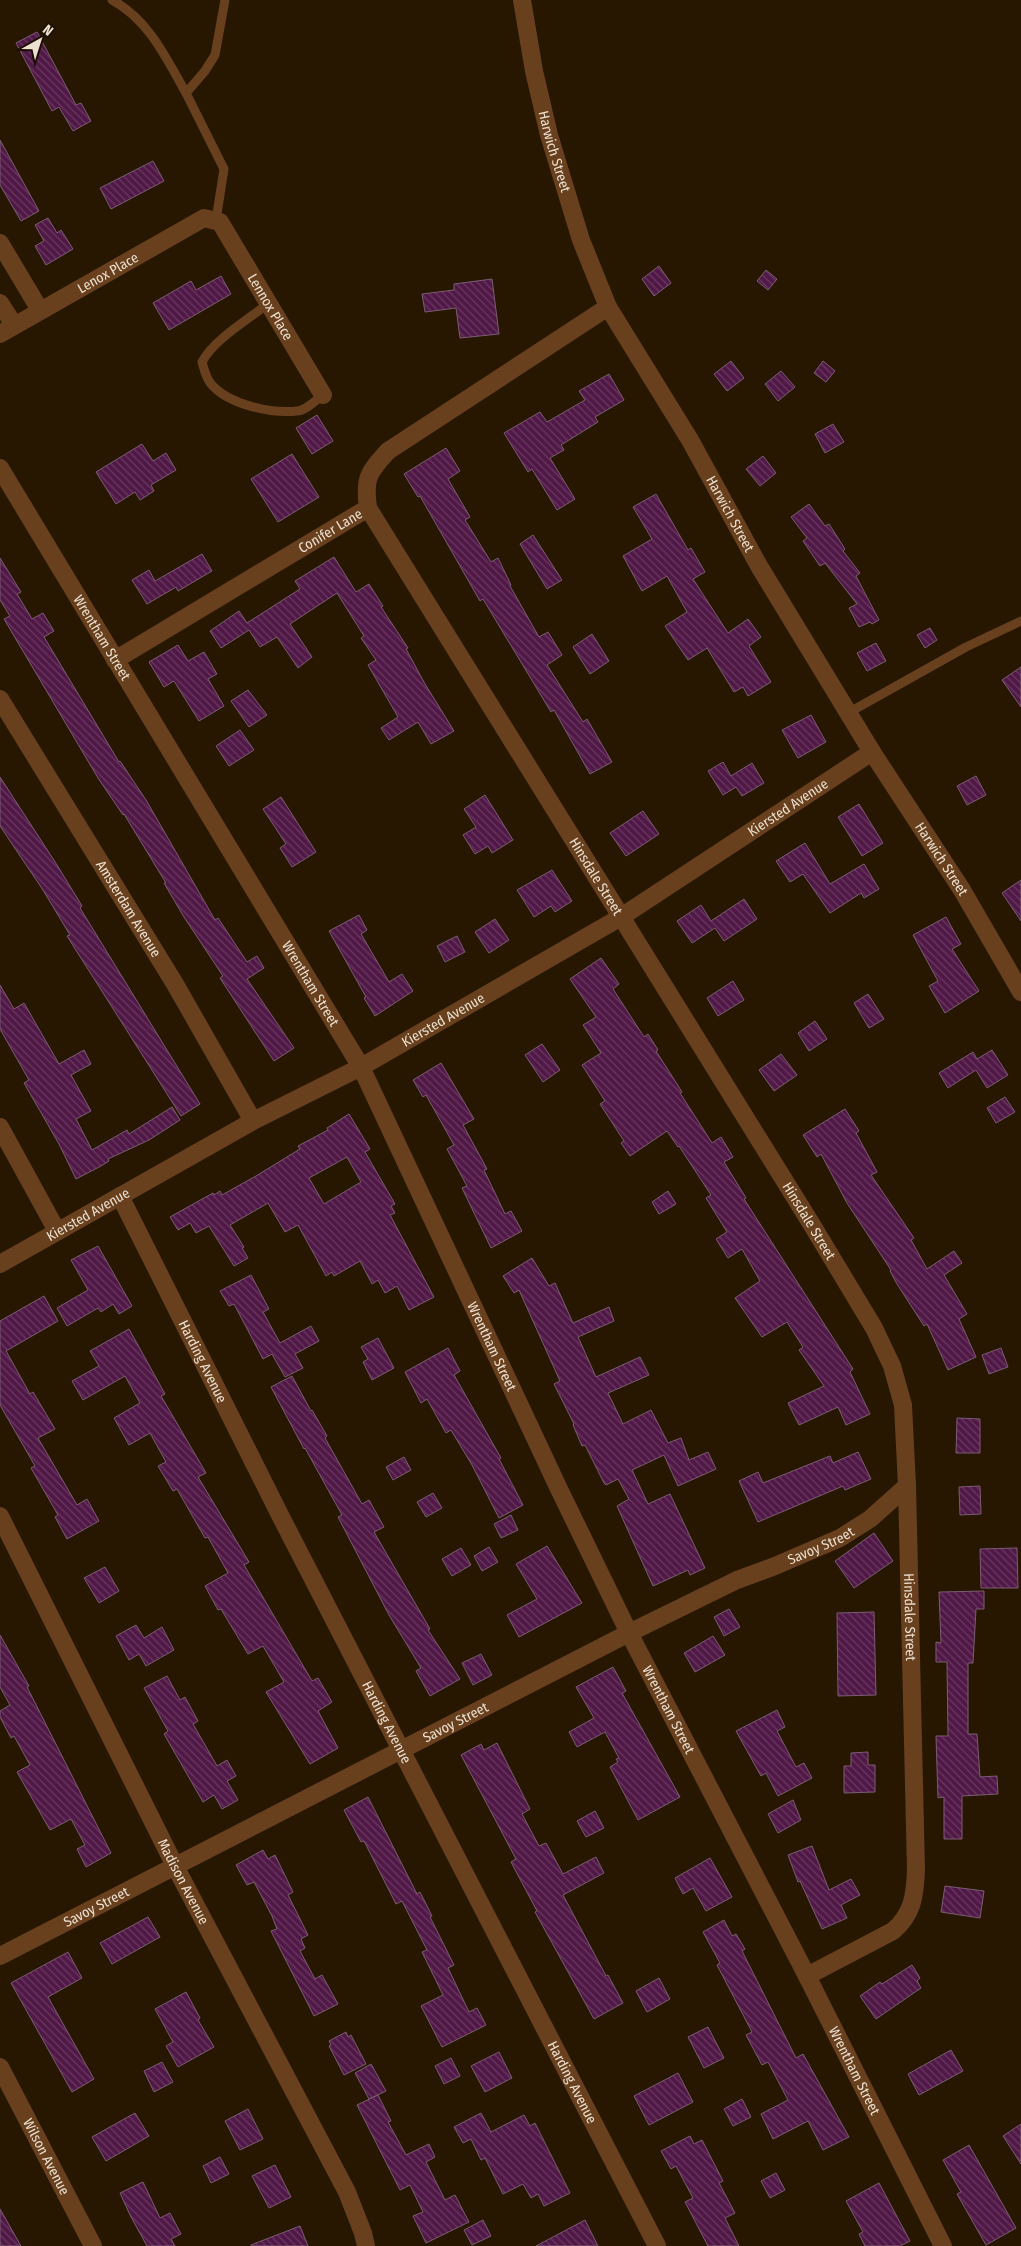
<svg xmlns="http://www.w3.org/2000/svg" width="1021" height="2246" font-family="'Fira Sans Condensed',sans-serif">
<defs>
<pattern id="building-back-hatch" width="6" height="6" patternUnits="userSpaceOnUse" patternTransform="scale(1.25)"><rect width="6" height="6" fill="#501846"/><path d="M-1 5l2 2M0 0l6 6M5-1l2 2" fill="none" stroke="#693960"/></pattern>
</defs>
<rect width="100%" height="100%" fill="#281700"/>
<!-- building -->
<g fill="url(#building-back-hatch)" stroke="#7a5d73" fill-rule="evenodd">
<path d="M37 32 76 105 81 103 91 121 73 131 59 107 52 111 16 43Z"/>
<path d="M0 140 39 211 21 221 0 185Z"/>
<path d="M153 161 164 181 111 209 100 188Z"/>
<path d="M48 218 57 233 61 230 73 249 46 265 35 246 44 241 35 225Z"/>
<path d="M659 266 671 283 654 296 642 279Z"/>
<path d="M766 270 777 279 768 290 757 281Z"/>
<path d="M221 276 231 294 169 330 153 303 191 281 196 290Z"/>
<path d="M492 279 499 334 460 338 456 308 425 312 422 294 454 290V284Z"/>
<path d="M731 361 744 378 727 391 714 374Z"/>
<path d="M823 361 835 371 826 382 814 373Z"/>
<path d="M781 371 795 387 778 401 765 384Z"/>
<path d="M609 374 624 400 595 417 598 422 561 445 564 450 550 458 575 499 557 510 532 469 528 472 504 433 540 412 547 422 585 400 579 391Z"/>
<path d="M317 415 333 441 312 454 296 428Z"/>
<path d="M833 424 844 442 825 453 815 434Z"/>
<path d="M142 444 153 461 166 453 176 470 151 485 154 491 140 500 135 492 116 504 96 472Z"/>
<path d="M446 448 460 471 448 479 470 517 465 520 491 562 498 558 511 585 510 586 539 637 548 632 562 655 547 665 583 722 587 719 612 762 590 774 554 710 551 712 483 599 480 601 420 496 418 497 404 474Z"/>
<path d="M292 454 319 497 278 522 251 479Z"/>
<path d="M763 456 776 473 760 486 746 469Z"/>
<path d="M656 494 688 550 691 548 705 572 693 579 728 633 748 619 761 637 749 646 771 682 748 696 743 687 734 692 707 648 688 660 665 626 687 612 667 576 642 591 623 556 652 539 633 507Z"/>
<path d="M809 504 825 526 829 524 845 549 843 551 860 573 856 576 879 620 872 624 870 622 859 627 849 608 857 604 825 563 820 566 803 541 807 538 791 517Z"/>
<path d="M533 535 562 580 547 589 520 544Z"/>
<path d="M202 554 212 571 178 591 176 587 147 604 132 580 149 570 155 581Z"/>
<path d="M334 557 356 592 369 584 383 606 381 607 408 648 406 649 425 684 454 731 431 744 418 722 389 740 381 728 398 717 368 665 376 660 361 638 364 636 337 593 290 624 312 657 298 668 277 637 260 647 249 630 221 648 210 631 239 611 247 623 300 589 295 581Z"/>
<path d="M0 558 21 592 17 594 32 619 43 613 54 631 44 637 119 762 120 761 146 800 215 920 218 918 247 962 257 956 264 968 247 979 294 1048 274 1061 220 978 223 976 184 917 164 883H166L124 814 123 815 98 778 4 619 10 616 0 600Z"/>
<path d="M930 628 937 640 925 648 917 635Z"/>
<path d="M592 634 609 661 590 674 573 647Z"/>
<path d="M876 643 886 661 867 671 857 653Z"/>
<path d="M178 645 188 661 204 652 217 674 208 679 224 706 199 721 174 681 164 687 149 662Z"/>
<path d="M1021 667V707L1002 680Z"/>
<path d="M248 690 267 715 249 727 231 701Z"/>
<path d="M811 715 826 742 798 758 782 730Z"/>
<path d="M240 730 254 750 229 766 216 746Z"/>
<path d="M723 762 731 776 752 763 764 783 742 796 736 787 723 795 708 771Z"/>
<path d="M976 776 986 795 967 805 957 786Z"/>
<path d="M0 777 57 865 82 906 80 908 200 1104 181 1116 67 936 70 935 43 890 0 826Z"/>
<path d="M485 795 513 840 492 853 488 846 475 854 463 835 476 827 464 809Z"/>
<path d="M281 797 316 852 292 867 280 848 286 844 263 809Z"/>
<path d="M859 804 883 843 862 856 838 817Z"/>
<path d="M643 811 659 834 626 856 610 833Z"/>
<path d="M805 843 830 884 864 864 879 889 864 898 861 893 830 913 803 874 790 882 776 861Z"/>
<path d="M552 870 572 901 555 912 551 906 534 917 517 890Z"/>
<path d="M1021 880V921L1002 893Z"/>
<path d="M744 899 757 919 724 941 715 928 692 943 677 921 701 905 711 921Z"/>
<path d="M359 915 367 930 361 934 389 982 402 974 413 991 375 1016 364 998 366 997 329 931Z"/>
<path d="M946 917 961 944 952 949 979 991 945 1013 929 986 938 981 913 935Z"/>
<path d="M495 919 509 940 489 953 475 932Z"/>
<path d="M457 936 465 952 445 962 437 946Z"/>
<path d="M601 958 619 984 613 989 644 1037 648 1034 658 1050 656 1051 682 1092 680 1093 712 1143 721 1137 733 1157 724 1162 746 1198 744 1199 853 1369 850 1372 870 1414 846 1425 838 1407 799 1425 788 1403 824 1386 799 1350 803 1347 787 1322 762 1337 735 1298 760 1281 742 1249 728 1258 716 1239 727 1232 706 1198 711 1195 679 1146 678 1147 667 1131 630 1156 621 1143 624 1141 600 1104 605 1101 582 1065 601 1053 583 1025 596 1017 570 979Z"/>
<path d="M733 981 744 1000 718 1016 707 998Z"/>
<path d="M0 985 14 1009 24 1003 59 1064 84 1050 91 1064 71 1075 91 1111 76 1119 92 1150 127 1130 129 1134 172 1107 180 1120 149 1140 108 1159 109 1161 101 1166 76 1179 59 1144 24 1083 29 1080 0 1029Z"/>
<path d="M868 994 884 1019 869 1028 854 1003Z"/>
<path d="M815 1021 827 1039 809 1051 798 1033Z"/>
<path d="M542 1044 560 1070 543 1082 525 1055Z"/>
<path d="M992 1050 1008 1075 987 1088 976 1070 948 1088 939 1073 973 1052 977 1059Z"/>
<path d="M781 1054 797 1075 774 1091 759 1070Z"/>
<path d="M441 1063 474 1119 463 1125 487 1169 484 1170 505 1214 511 1211 522 1231 491 1248 462 1188 467 1186 447 1149 454 1145 426 1095 423 1097 413 1080Z"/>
<path d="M1005 1097 1015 1112 996 1123 987 1108Z"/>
<path d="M845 1109 859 1131 856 1133 877 1172 871 1175 914 1238 911 1240 927 1269 954 1251 962 1263 944 1275 967 1314 959 1319 976 1357 948 1370 927 1324 924 1326 897 1284 890 1271 891 1270 847 1203 821 1154 817 1157 803 1135Z"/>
<path d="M349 1114 370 1149 365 1152 395 1204 391 1206 395 1213 390 1215 434 1297 409 1310 397 1286 385 1293 378 1280 372 1284 360 1261 334 1276 332 1272 326 1276 298 1225 285 1232 268 1203 230 1225 244 1247 242 1248 248 1258 234 1266 209 1226 196 1233 190 1223 178 1230 170 1217 213 1193 214 1195 220 1191 222 1195 256 1176 300 1149 298 1146 328 1130 327 1128ZM347 1157 361 1182 324 1204 309 1178Z"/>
<path d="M668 1191 676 1204 659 1214 652 1202Z"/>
<path d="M98 1246 132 1306 119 1314 113 1304 101 1312 98 1308 67 1326 57 1308 88 1290 71 1260Z"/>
<path d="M532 1258 549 1286 555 1283 573 1323 609 1307 614 1321 578 1337 596 1377 640 1357 649 1375 608 1393 623 1424 651 1410 668 1443 681 1438 689 1460 708 1452 716 1469 678 1486 664 1455 632 1470 648 1504 670 1494 705 1568 690 1575 688 1570 653 1586 617 1506 629 1499 618 1479 606 1485 604 1483 585 1445 582 1446 573 1425 574 1424 554 1384 560 1381 519 1290 514 1293 503 1276Z"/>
<path d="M251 1275 269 1309 263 1312 280 1343 311 1326 319 1341 295 1354 303 1368 285 1377 272 1354 263 1359 234 1304 229 1306 220 1291Z"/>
<path d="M44 1296 58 1321 6 1351 30 1394 33 1392 55 1429 38 1438 77 1505 87 1499 99 1521 67 1539 55 1517 58 1515 31 1468 35 1466 0 1405V1321Z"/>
<path d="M129 1329 165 1394 161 1396 206 1473 198 1477 249 1562 244 1565 312 1681 318 1678 332 1702 318 1711 338 1748 310 1764 266 1692 284 1682 263 1646 248 1654 221 1609 218 1610 205 1586 228 1573 208 1537 205 1538 177 1489 173 1491 158 1466 166 1462 150 1433 129 1445 114 1418 140 1403 125 1376 83 1400 72 1381 99 1366 90 1351Z"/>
<path d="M378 1338 394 1368 372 1380 363 1362 368 1359 361 1347Z"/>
<path d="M448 1348 460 1371 454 1375 501 1458 499 1459 523 1505 499 1518 472 1465 451 1430 446 1433 427 1399 421 1403 405 1372Z"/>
<path d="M1001 1348 1008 1367 989 1374 982 1355Z"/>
<path d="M292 1376 311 1411 312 1410 327 1436 325 1438 362 1504 369 1500 384 1527 374 1532 430 1629 428 1630 460 1679 430 1696 416 1671 421 1668 389 1615 338 1517 342 1515 305 1448 304 1449 271 1387Z"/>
<path d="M957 1418 980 1419V1453H956Z"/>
<path d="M858 1452 871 1479 845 1490 843 1486 758 1522 739 1481 758 1472 763 1483 830 1456 833 1463Z"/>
<path d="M404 1457 411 1470 393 1480 386 1467Z"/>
<path d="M980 1486 981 1514 960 1515 959 1487Z"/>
<path d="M433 1493 442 1508 426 1517 417 1502Z"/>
<path d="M511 1515 518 1530 501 1538 494 1524Z"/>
<path d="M874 1533 893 1561 854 1588 835 1561Z"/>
<path d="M547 1546 582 1603 519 1637 507 1615 537 1599 516 1564Z"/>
<path d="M489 1547 498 1562 482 1571 474 1556Z"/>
<path d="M461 1548 471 1565 452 1576 442 1559Z"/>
<path d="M1017 1548 1018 1588H981L980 1549Z"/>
<path d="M105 1567 119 1591 99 1603 84 1578Z"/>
<path d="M984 1591V1609H976L973 1663H968V1734H977L980 1777 997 1776 998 1794 962 1796V1839H944V1797L938 1798 936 1736H948L947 1662H936V1642L941 1643 939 1592Z"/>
<path d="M729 1609 740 1627 724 1636 714 1617Z"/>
<path d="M874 1612 876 1695 838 1696 837 1613Z"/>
<path d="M136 1625 144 1638 162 1627 174 1650 146 1666 139 1654 129 1660 116 1636Z"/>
<path d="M0 1635 29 1686 27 1687 111 1853 86 1867 77 1849 85 1845 71 1819 50 1830 17 1772 30 1765 14 1736 11 1738 0 1717V1711L10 1705 0 1687Z"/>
<path d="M713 1636 725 1655 695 1672 684 1653Z"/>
<path d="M481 1654 492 1675 473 1685 462 1663Z"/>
<path d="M613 1667 626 1691 622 1693 680 1797 638 1820 610 1767 618 1762 616 1759 619 1758 605 1732 577 1747 569 1732 594 1718 576 1687Z"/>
<path d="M167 1676 180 1700 185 1697 198 1721 193 1724 217 1766 227 1760 236 1776 227 1781 238 1800 222 1809 214 1795 203 1802 164 1734 168 1731 144 1688Z"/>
<path d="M777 1710 785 1727 777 1731 796 1767 804 1763 812 1778 778 1796 766 1773 761 1776 736 1731Z"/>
<path d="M497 1743 530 1809 522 1814 539 1846 546 1843 563 1874 596 1857 604 1873 563 1895 606 1976 608 1975 623 2003 594 2019 535 1912 537 1911 511 1862 516 1859 461 1755 481 1744 484 1750Z"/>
<path d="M868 1752V1765H875V1792L844 1793V1766H851V1753Z"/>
<path d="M368 1797 417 1894 420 1892 432 1916 430 1917 454 1965 448 1968 469 2012 477 2008 486 2025 442 2047 421 2006 443 1995 422 1952 427 1950 402 1901 396 1904 364 1841 361 1842 344 1810Z"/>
<path d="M793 1800 801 1820 778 1833 768 1814Z"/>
<path d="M595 1811 604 1828 586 1837 577 1821Z"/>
<path d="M812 1846 829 1890 851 1879 860 1895 841 1905 847 1918 822 1929 800 1881 798 1882 788 1855Z"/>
<path d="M263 1850 268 1859 275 1855 293 1892 288 1895 308 1935 301 1939 305 1948 300 1951 315 1979 322 1975 338 2004 314 2016 271 1931 277 1929 272 1916 254 1882 247 1885 236 1865Z"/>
<path d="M710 1858 732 1897 706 1911 693 1888 683 1894 675 1878Z"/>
<path d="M945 1886 984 1891 980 1918 941 1912Z"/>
<path d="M148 1917 160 1937 112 1964 100 1943Z"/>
<path d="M724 1920 732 1936 736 1934 745 1949 742 1951 796 2058 803 2054 849 2137 823 2150 808 2121 773 2139 761 2114 788 2100 768 2062 762 2065 746 2035 752 2032 717 1965 720 1963 703 1932Z"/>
<path d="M68 1952 82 1978 48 1997 94 2079 72 2092 11 1983Z"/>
<path d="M912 1965 920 1978 917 1981 921 1988 876 2019 860 1996 880 1982 882 1984Z"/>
<path d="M659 1978 670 1999 647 2012 636 1991Z"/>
<path d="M186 1992 200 2018 198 2020 214 2047 178 2067 166 2046 173 2042 155 2009Z"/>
<path d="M708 2027 724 2058 704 2068 688 2037Z"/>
<path d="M346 2032 348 2037 351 2035 366 2064 344 2075 329 2046 331 2045 329 2041Z"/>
<path d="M951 2050 963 2071 919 2095 908 2074Z"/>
<path d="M499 2052 512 2078 485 2092 471 2066Z"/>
<path d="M451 2058 460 2076 444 2084 435 2066Z"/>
<path d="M162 2062 173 2082 154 2092 144 2071Z"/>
<path d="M371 2064 386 2091 369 2099 355 2073Z"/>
<path d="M678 2073 693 2102 649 2125 634 2096Z"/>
<path d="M378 2095 391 2121 388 2122 406 2155 429 2144 435 2157 426 2162 445 2200 455 2195 469 2222 426 2243 413 2216 423 2212 410 2185 400 2190 357 2105Z"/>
<path d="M742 2099 751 2117 733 2126 724 2109Z"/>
<path d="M248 2109 263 2139 240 2150 225 2121Z"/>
<path d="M135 2113 149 2136 106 2161 92 2137Z"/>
<path d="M481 2113 491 2132 524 2115 530 2126 535 2123 570 2193 544 2206 538 2194 531 2198 523 2184 503 2194 485 2158 481 2160 471 2139 463 2143 454 2127Z"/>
<path d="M1021 2124V2164L1003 2136Z"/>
<path d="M690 2136 694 2144 702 2140 723 2181 719 2183 735 2213 725 2218 739 2246H708L685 2202 693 2198 676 2166 671 2169 661 2151Z"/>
<path d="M969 2145 1016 2228 986 2245 957 2194 961 2192 943 2160Z"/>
<path d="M220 2157 229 2174 211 2183 203 2166Z"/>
<path d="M275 2165 291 2197 269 2208 252 2176Z"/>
<path d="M776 2173 785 2190 770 2198 761 2181Z"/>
<path d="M143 2182 160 2218 170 2213 181 2234 171 2239 175 2246H147L130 2215 120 2193Z"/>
<path d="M879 2183 910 2241 900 2246H865L859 2234 863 2232 846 2201Z"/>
<path d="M0 2209 21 2246H0Z"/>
<path d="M483 2220 491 2236 472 2245 464 2230Z"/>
<path d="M585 2220 598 2246H536Z"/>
<path d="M300 2226 308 2246H251V2245Z"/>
</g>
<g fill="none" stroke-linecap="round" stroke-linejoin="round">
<!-- service -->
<g stroke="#68401e" stroke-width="9">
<path d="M112 0C149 20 166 58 186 93"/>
<path d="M216 220 224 169 186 93 205 71 215 55 225 0"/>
<path d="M269 303C249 319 213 340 202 362 204 369 206 378 211 384 228 404 270 414 297 411 305 411 316 400 323 395"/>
<path d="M848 713 966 647 1021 621"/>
</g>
<!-- minor -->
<g stroke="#68401e" stroke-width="18">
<path id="s1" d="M522 0 534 71 549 135 581 240 608 307 690 440 759 566 872 752 962 890 1021 992"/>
<path d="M0 243 40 310"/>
<path d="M0 303 14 325"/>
<path id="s2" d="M608 307 388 451C368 473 364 478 368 508L812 1225 874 1328 892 1366 903 1405 907 1486 916 1870C915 1895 913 1914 893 1931L807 1976"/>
<path id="s3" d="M0 334 204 218 220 222 323 395"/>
<path id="s4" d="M0 468 361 1067 559 1489 629 1633 807 1976 943 2246"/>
<path id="s5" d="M115 660 368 508"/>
<path id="s6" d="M0 699 175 984 253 1121"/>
<path d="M0 1127 57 1231"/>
<path id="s7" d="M120 1196 282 1519 657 2246"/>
<path id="s8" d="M0 1264 253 1121 361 1067 621 917 872 752"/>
<path id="s9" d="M0 1516 175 1866 347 2192 363 2233 366 2246"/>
<path id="s10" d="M0 1956 629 1633 737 1580 775 1566 840 1538 870 1519 907 1486"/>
<path id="s11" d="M0 2067 93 2246"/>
</g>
</g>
<g text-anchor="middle" stroke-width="4.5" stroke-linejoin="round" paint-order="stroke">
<!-- street labels -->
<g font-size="14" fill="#ece0d0" stroke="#1c0f00">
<text dy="5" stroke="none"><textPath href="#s1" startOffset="155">Harwich Street</textPath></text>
<text dy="5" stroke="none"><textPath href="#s3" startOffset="124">Lenox Place</textPath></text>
<text dy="5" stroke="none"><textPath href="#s3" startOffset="350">Lennox Place</textPath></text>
<text dy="5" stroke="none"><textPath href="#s1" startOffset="560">Harwich Street</textPath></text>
<text dy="5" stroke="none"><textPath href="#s5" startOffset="251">Conifer Lane</textPath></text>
<text dy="5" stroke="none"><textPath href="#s4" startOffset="198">Wrentham Street</textPath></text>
<text dy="5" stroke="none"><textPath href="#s8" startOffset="911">Kiersted Avenue</textPath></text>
<text dy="5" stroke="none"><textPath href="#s1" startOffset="965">Harwich Street</textPath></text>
<text dy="5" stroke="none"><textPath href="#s2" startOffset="760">Hinsdale Street</textPath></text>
<text dy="5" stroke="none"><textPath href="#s6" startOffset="246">Amsterdam Avenue</textPath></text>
<text dy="5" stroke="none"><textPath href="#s4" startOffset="602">Wrentham Street</textPath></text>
<text dy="5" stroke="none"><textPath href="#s8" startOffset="506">Kiersted Avenue</textPath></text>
<text dy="5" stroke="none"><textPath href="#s8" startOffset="101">Kiersted Avenue</textPath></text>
<text dy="5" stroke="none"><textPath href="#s2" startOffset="1165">Hinsdale Street</textPath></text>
<text dy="5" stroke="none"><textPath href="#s4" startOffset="1008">Wrentham Street</textPath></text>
<text dy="5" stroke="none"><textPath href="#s7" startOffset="185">Harding Avenue</textPath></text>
<text dy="5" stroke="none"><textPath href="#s10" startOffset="918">Savoy Street</textPath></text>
<text dy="5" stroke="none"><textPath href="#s2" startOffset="1585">Hinsdale Street</textPath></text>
<text dy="5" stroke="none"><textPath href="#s4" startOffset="1412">Wrentham Street</textPath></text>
<text dy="5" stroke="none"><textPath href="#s7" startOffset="590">Harding Avenue</textPath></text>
<text dy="5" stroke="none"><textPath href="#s10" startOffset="512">Savoy Street</textPath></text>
<text dy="5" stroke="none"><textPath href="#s9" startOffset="409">Madison Avenue</textPath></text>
<text dy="5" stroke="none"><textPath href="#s10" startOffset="108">Savoy Street</textPath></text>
<text dy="5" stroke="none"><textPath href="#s4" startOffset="1818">Wrentham Street</textPath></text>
<text dy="5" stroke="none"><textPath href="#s7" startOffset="995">Harding Avenue</textPath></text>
<text dy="5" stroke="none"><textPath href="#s11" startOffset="101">Wilson Avenue</textPath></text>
</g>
</g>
<!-- north arrow -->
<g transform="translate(40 40) rotate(39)" stroke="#1c0f00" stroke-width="4" paint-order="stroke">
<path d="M0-4L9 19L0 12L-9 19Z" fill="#ece0d0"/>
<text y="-8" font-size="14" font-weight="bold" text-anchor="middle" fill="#ece0d0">N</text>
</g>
</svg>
